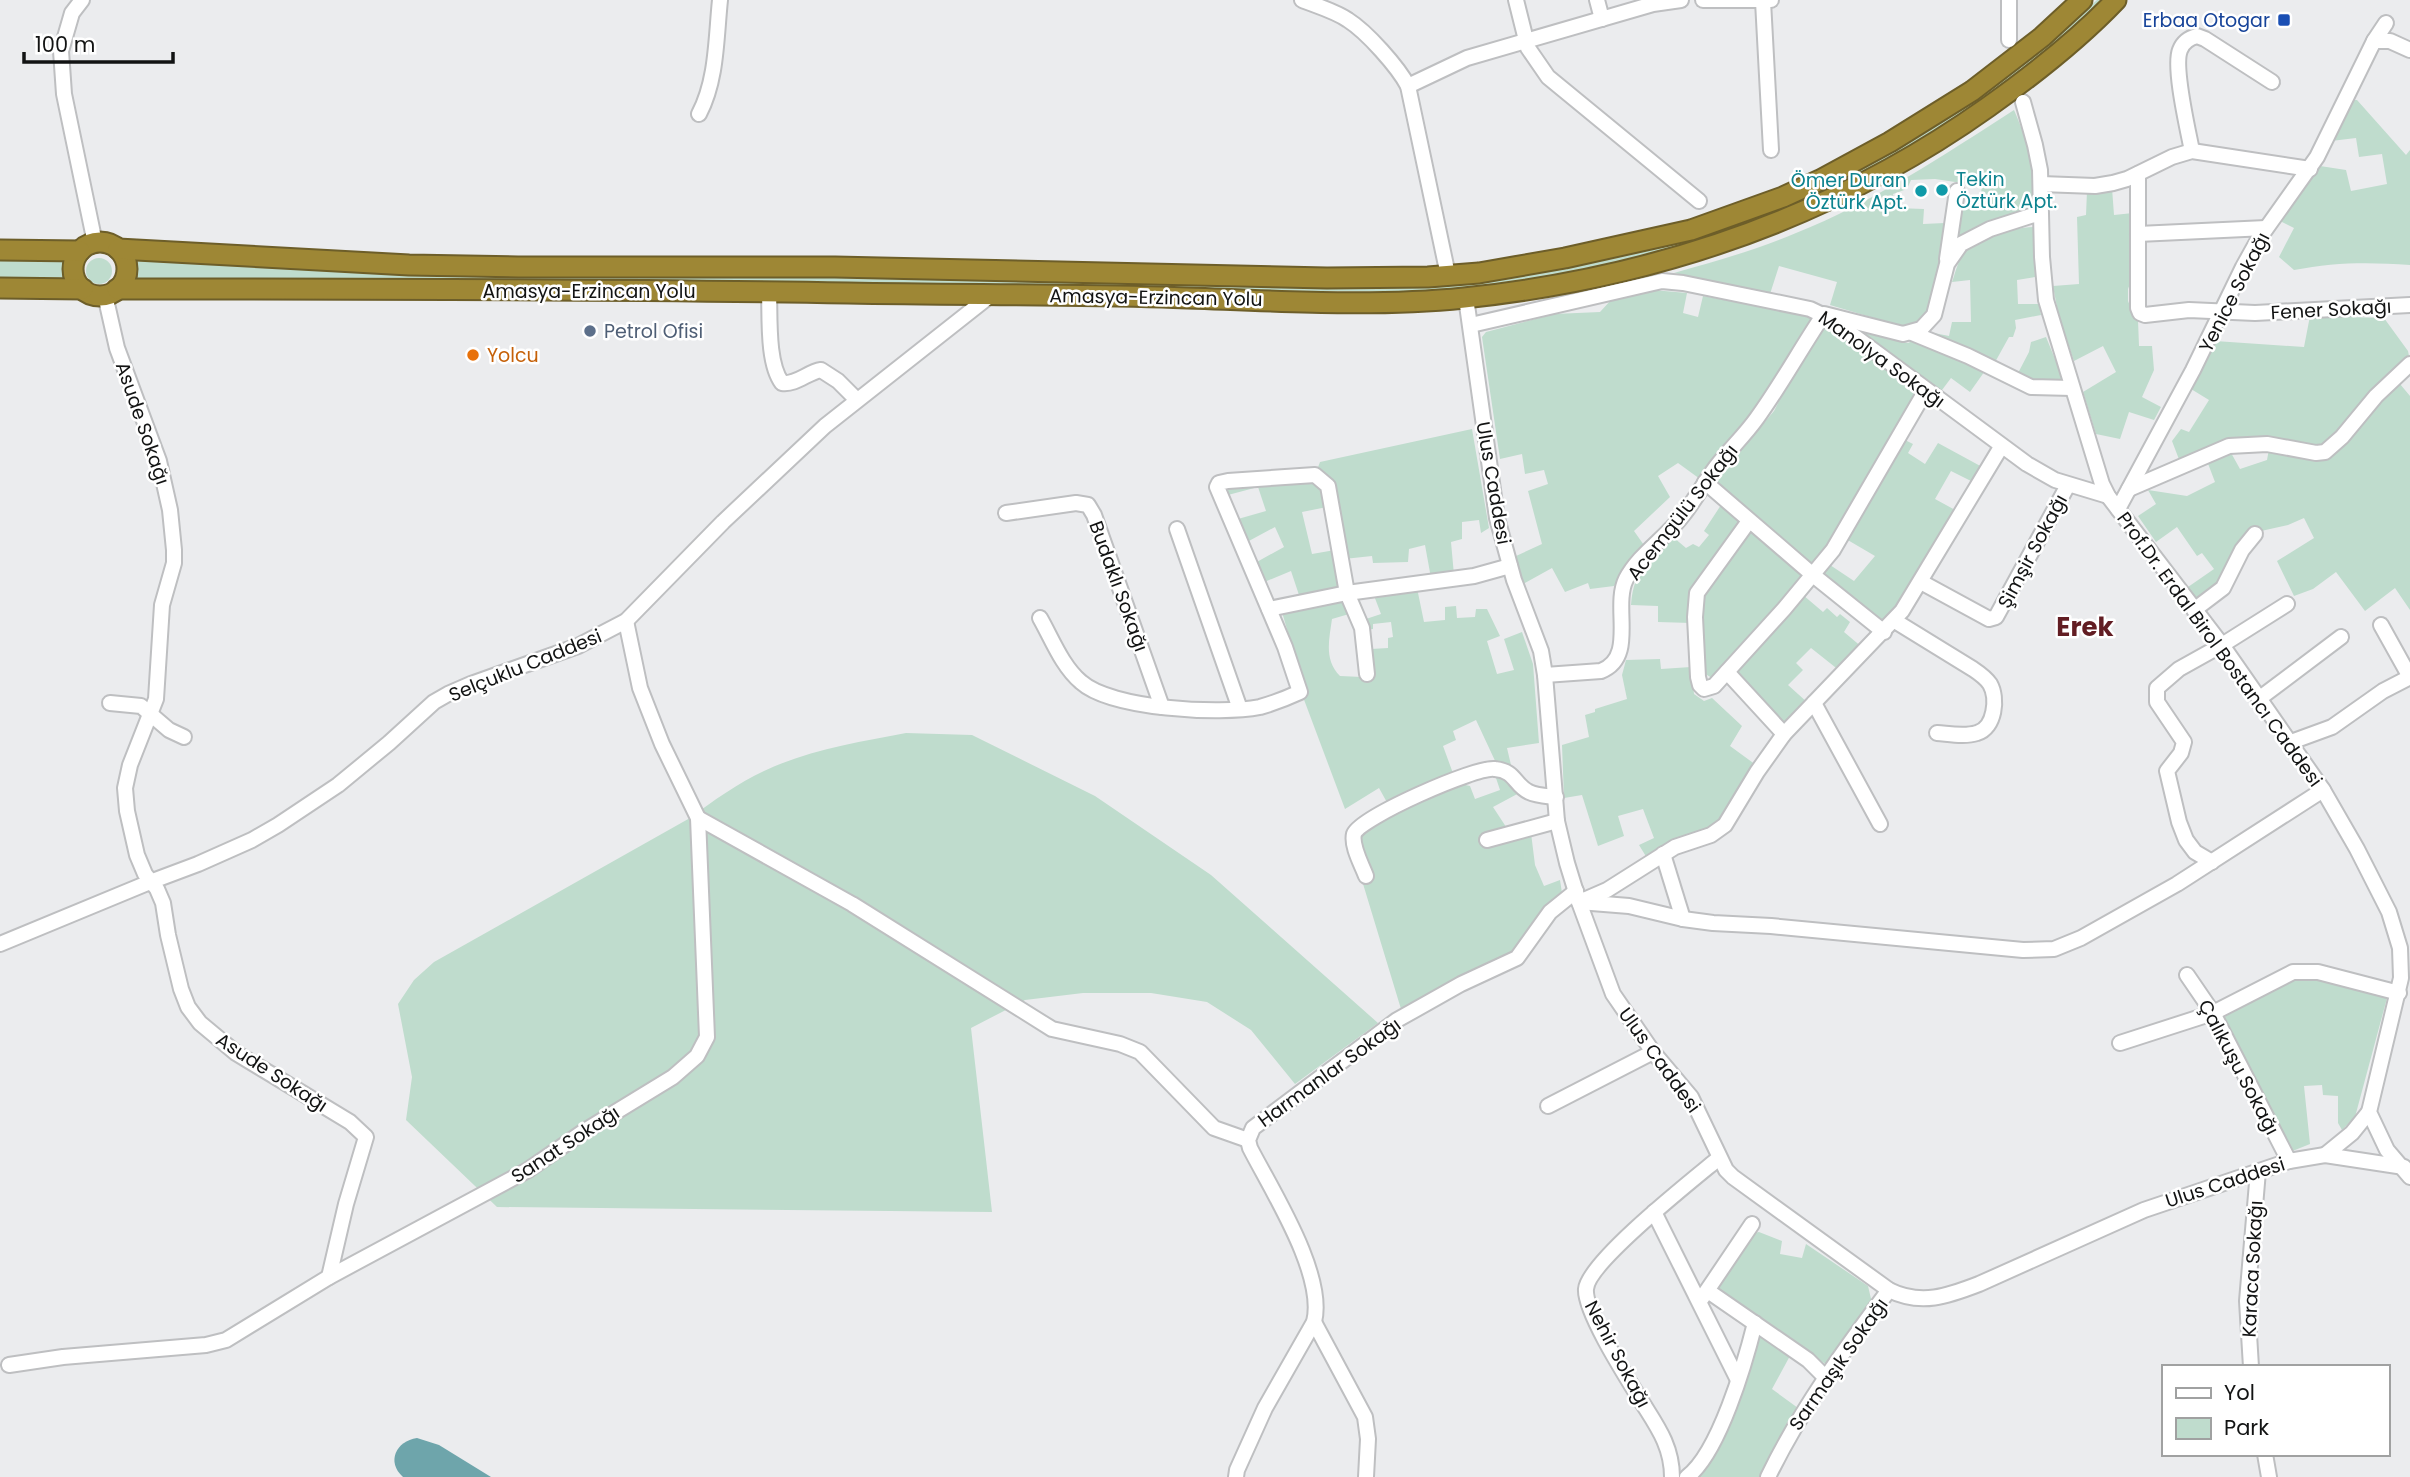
<svg xmlns="http://www.w3.org/2000/svg" width="2410" height="1477" font-family="Poppins,sans-serif">
<rect width="100%" height="100%" fill="#ebecee"/>
<!-- green -->
<g fill="#bfdccd">
<path d="M2097 0H2104L2080 24 2018 75 1933 134 1829 192 1706 239 1620 263 1558 276 1458 290 1405 292 947 287 837 283 129 282 130 257 309 270 441 275H833L961 280 1059 279 1254 284 1654 248 1981 95 2023 65Z"/>
<path d="M2352 100H2357L2406 155 2410 150V265C2370 262 2334 262 2294 270L2279 257 2294 228 2278 220 2320 166 2346 170 2351 191 2387 184 2382 154 2359 157 2356 138 2331 141Z"/>
<path d="M2014 110C2023 131 2048 191 2027 209 2019 217 2002 219 1991 223 1979 227 1968 233 1957 239L1960 206 1979 207 1982 186 1935 179 1911 180 1907 189 1893 194 1896 208 1924 209 1923 224 1945 223C1943 244 1940 299 1927 314 1921 322 1913 325 1904 327L1830 305 1837 282 1779 266 1770 294 1674 273C1716 261 1756 250 1796 233 1874 202 1944 155 2014 110Z"/>
<path d="M2112 188 2114 215 2133 213V276L2128 289V301L2134 316 2138 320 2139 346H2152L2154 370 2142 397 2161 407 2154 420 2129 412 2120 439 2096 434 2083 392 2116 372 2103 346 2074 361 2059 318 2053 286 2079 284 2077 217 2086 215 2087 191Z"/>
<path d="M2033 227 2035 277 2017 280 2018 304H2039L2041 315 2015 320 2016 328 2013 337H2009L1994 364 1932 338 1934 333 1949 336 1952 322H1971L1970 280 1952 282C1955 274 1957 264 1962 256 1974 237 2011 228 2033 227Z"/>
<circle cx="99" cy="271" r="13"/>
<path d="M0 259H68L69 284 0 281Z"/>
<path d="M1653 290 1687 293 1683 313 1698 317 1703 296 1817 317 1752 415 1700 479 1678 463 1658 476 1670 497 1634 531 1646 548 1622 574 1614 586 1590 589 1588 583 1565 592 1552 568 1523 584 1516 556 1542 544 1528 491 1548 484 1544 470 1525 474 1522 454 1500 459 1482 337 1486 332 1554 314 1600 312 1612 299Z"/>
<path d="M2310 316 2384 318 2408 351 2409 356 2337 436 2322 448 2283 442 2180 462 2172 441 2181 429 2189 432 2209 400 2191 389 2215 341 2304 347Z"/>
<path d="M1823 328 1837 334 1919 393 1834 543 1812 570 1717 484 1722 472 1774 411 1796 368Z"/>
<path d="M1855 331 1908 343 1917 339 1987 368 1970 392 1951 378 1939 394Z"/>
<path d="M2046 337 2062 376 2058 385 2048 386 2017 375 2029 352 2031 342Z"/>
<path d="M2400 384 2410 396V610L2395 588 2365 611 2336 572 2313 589 2294 596 2277 561 2314 538 2304 518 2288 525 2252 533 2218 586 2199 602 2188 587 2214 569 2202 553 2197 556 2177 527 2156 542 2138 516 2156 504 2148 490 2187 496 2215 482 2207 461 2230 451 2240 469 2267 460 2269 449 2312 459Z"/>
<path d="M1472 429 1489 528 1481 533 1479 520 1462 522V539L1451 542 1454 575 1431 578 1425 545 1409 549 1408 562 1373 563 1372 556 1344 559 1317 470 1320 462Z"/>
<path d="M1901 438 1913 444 1908 453 1925 464 1938 443 1984 468 1975 483 1951 471 1935 499 1957 511 1916 584 1883 625 1820 577 1830 565 1854 581 1875 556 1846 539Z"/>
<path d="M1312 478 1321 483 1327 507 1302 512 1312 554 1335 550 1342 589 1300 598 1291 571 1262 583 1255 563 1284 547 1275 527 1247 542 1238 519 1266 511 1258 487 1228 495 1225 485Z"/>
<path d="M1721 505 1742 521 1698 585 1691 623 1658 622V606L1631 605C1634 568 1648 563 1673 537L1686 548 1693 544 1699 547 1709 535 1704 531Z"/>
<path d="M1751 526 1806 575 1712 678 1702 672 1701 594Z"/>
<path d="M1417 588 1424 622 1445 620V607L1456 606 1457 618 1475 617 1476 609H1487L1500 636 1487 641 1497 674 1514 670 1504 639 1522 632 1533 664 1539 743 1507 748 1511 765H1497L1476 720 1453 731 1456 740 1443 746 1454 776 1389 806 1379 788 1345 809 1303 697 1305 692 1282 612 1342 599 1349 614 1332 619C1329 640 1324 660 1340 676L1362 677 1371 649 1388 648V638L1393 637 1391 622 1373 624V629L1365 630 1363 620 1381 614 1373 593Z"/>
<path d="M1803 595 1823 612 1827 608 1837 617 1840 614 1850 622 1844 632 1863 648 1840 671 1811 648 1796 663 1803 670 1788 685 1808 703 1786 728 1733 672Z"/>
<path d="M1660 659 1661 669 1691 667 1694 694 1704 701 1712 698 1742 726 1730 746 1756 765 1719 827 1647 858 1639 845 1654 838 1643 809 1618 816 1624 836 1598 846 1582 795 1564 798 1562 745 1589 737 1585 715 1595 712V709L1627 699 1622 675 1626 660Z"/>
<path d="M906 733 972 735 1095 796 1211 875 1378 1023 1295 1084 1251 1030 1207 1002 1151 993H1083L1025 1000 971 1028 992 1212 497 1207 406 1120 412 1077 398 1004 414 980 434 962 690 818C713 801 738 783 764 771 808 750 859 742 906 733Z"/>
<path d="M1494 772 1501 773 1521 792 1493 807 1514 839 1531 833 1535 865 1544 886 1560 880 1562 893 1519 949 1401 1009 1350 841 1380 820 1457 783 1470 786 1475 799 1500 790Z"/>
<path d="M2309 976 2387 998 2355 1117 2342 1130 2338 1123V1096L2323 1095 2322 1085 2304 1086 2310 1144 2290 1152 2221 1019 2290 979Z"/>
<path d="M1759 1232 1782 1241 1780 1254 1802 1258 1806 1244 1868 1286 1872 1303 1827 1365 1718 1291 1717 1287 1748 1240 1754 1233Z"/>
<path d="M1760 1335 1791 1354 1772 1389 1798 1408 1764 1477H1695Z"/>
</g>
<!-- water -->
<path fill="#6ea5ab" d="M417 1438 439 1445 491 1477H403C386 1462 396 1441 417 1438Z"/>
<g fill="none" stroke-linecap="round" stroke-linejoin="round">
<!-- minor casing -->
<g stroke="#bebfc1" stroke-width="18">
<g id="minor">
<path d="M82 0 72 13 61 51 64 94 95 243"/>
<path d="M1302 0C1317 6 1335 11 1348 20 1367 32 1398 67 1408 86L1448 275"/>
<path d="M1516 0 1528 48 1548 77 1699 201"/>
<path d="M1597 0 1602 19"/>
<path d="M1703 0H1771"/>
<path d="M2009 0V40"/>
<path d="M1763 1 1771 150"/>
<path d="M2374 41 2386 23"/>
<path d="M1408 86 1467 58 1653 4 1681 0"/>
<path d="M2023 102 2035 145 2040 170 2042 257 2046 300 2102 484 2108 496 2222 645 2323 790 2357 849 2389 912 2400 948 2401 978 2369 1112 2387 1150 2410 1177"/>
<path d="M699 114C717 80 716 38 720 0"/>
<path d="M2192 151C2188 130 2173 67 2180 50 2183 42 2189 38 2197 36L2205 39 2272 82"/>
<path d="M2138 174V308L2140 313 2145 315 2189 310 2255 313 2410 305"/>
<path d="M2041 184 2095 186 2113 183 2127 179 2172 157 2192 151 2310 169"/>
<path d="M2138 234 2266 228"/>
<path d="M1947 259 1957 191"/>
<path d="M769 292C770 317 767 363 782 383 796 385 808 372 821 370L838 381 857 400"/>
<path d="M105 295 117 348 159 461 170 510 174 550V563L162 605 156 699 130 765 125 788 127 811 137 855 145 874 157 889 163 903 168 935 181 989 188 1007 200 1023 236 1053 350 1122 366 1137 346 1204 329 1277"/>
<path d="M1466 298 1497 518 1514 580 1541 651 1545 675 1557 821 1567 863 1579 902 1613 994 1653 1052 1691 1097 1726 1170 1733 1177 1889 1290C1921 1306 1948 1296 1979 1284L2144 1210 2289 1161 2325 1155"/>
<path d="M1471 325 1662 281 1683 283 1810 309 1831 319 2027 464 2055 480 2108 496"/>
<path d="M1912 333 1968 356 2031 387 2072 388"/>
<path d="M1705 482 1813 575 1884 632"/>
<path d="M2129 489 2229 446 2267 444 2316 453 2325 452 2342 437 2376 396 2410 364"/>
<path d="M2118 509 2193 370 2243 267 2258 240 2317 157 2374 41H2390L2410 50"/>
<path d="M1006 513 1076 503 1088 505 1094 515 1162 707"/>
<path d="M1749 521 1697 593 1695 617 1698 677 1700 685 1704 689 1714 686 1784 609 1833 550 1926 390"/>
<path d="M1177 529 1240 709"/>
<path d="M1921 582 1989 619 1996 617 2068 485"/>
<path d="M1269 609 1347 593 1474 576 1510 566"/>
<path d="M2194 610 2223 588 2242 550 2255 534"/>
<path d="M1040 618C1052 639 1062 666 1081 682 1111 709 1220 715 1260 707 1274 703 1287 698 1300 692L1285 647 1217 487 1219 483 1228 481 1315 475 1328 486 1347 593 1362 628 1367 674"/>
<path d="M1895 621 1973 669C1979 673 1986 678 1990 684 1998 698 1995 728 1977 733 1965 737 1950 734 1937 733"/>
<path d="M2381 625 2410 677"/>
<path d="M1727 672 1784 734"/>
<path d="M1545 675 1601 671C1637 657 1612 607 1626 579 1639 554 1666 538 1683 515 1695 500 1704 483 1716 467 1729 450 1745 435 1757 418 1781 385 1801 348 1824 314L1903 334 1921 329 1934 315 1947 264 1961 244 1990 229 2040 213"/>
<path d="M2260 698 2341 637"/>
<path d="M110 703 141 706 169 730 184 737"/>
<path d="M1814 703 1880 824"/>
<path d="M2291 742 2332 727 2383 691 2410 677"/>
<path d="M698 818 852 904 1052 1029 1120 1044 1140 1052 1214 1128 1248 1140"/>
<path d="M1487 840 1557 821"/>
<path d="M1663 854 1683 919"/>
<path d="M2212 862 2195 852 2186 840 2179 822 2167 771 2181 753 2184 742 2157 702V688L2179 669 2222 645 2287 604"/>
<path d="M1366 876C1362 865 1351 846 1354 834 1359 818 1476 766 1495 769 1516 771 1514 785 1529 792 1537 796 1548 796 1556 797"/>
<path d="M1584 900 1607 890 1675 847 1711 835 1725 825 1757 772 1784 734 1902 611 2001 447"/>
<path d="M1579 902 1629 906 1683 919 1713 923 1771 926 2023 950 2054 949 2081 938 2177 884 2323 790"/>
<path d="M0 944 150 882 198 864 252 840 278 825 338 785 389 743 434 702 448 694 471 684 578 646 626 621 723 522 825 426 991 295"/>
<path d="M2187 975 2213 1013 2289 1161"/>
<path d="M2120 1043 2213 1013 2293 972H2318L2399 993"/>
<path d="M1548 1106 1653 1052"/>
<path d="M2369 1112 2352 1133 2325 1155 2404 1167"/>
<path d="M1654 1212 1737 1378"/>
<path d="M1708 1291 1808 1360 1825 1377"/>
<path d="M1702 1298 1752 1224"/>
<path d="M1314 1322 1365 1417 1368 1439 1366 1477"/>
<path d="M9 1365 63 1357 206 1345 226 1340 329 1277 528 1170 583 1132 673 1077 697 1056 707 1037 698 818 662 744 640 688 626 621"/>
<path d="M2251 1367 2247 1301 2258 1171"/>
<path d="M2265 1454 2269 1477"/>
<path d="M1236 1477 1237 1470 1265 1408 1314 1322C1326 1275 1272 1191 1250 1148L1248 1140 1253 1128 1397 1020 1461 984 1517 958 1550 912 1576 891"/>
<path d="M1672 1477C1672 1445 1656 1425 1640 1399 1627 1378 1584 1311 1586 1289 1588 1262 1695 1178 1719 1158"/>
<path d="M1687 1477C1719 1453 1745 1363 1755 1323"/>
<path d="M1768 1477C1801 1409 1844 1350 1889 1290"/>
</g>
</g>
<!-- highway casing -->
<g stroke="#6d5e29" stroke-width="23">
<g id="highway">
<circle cx="100" cy="269" r="27"/>
<path d="M118 249 409 265 518 267H835L1327 278 1428 277 1479 273 1565 258 1691 230 1783 197 1820 180 1890 142 1972 91 2042 37 2082 0"/>
<path d="M0 250 80 251"/>
<path d="M0 288 83 289"/>
<path d="M117 289C361 289 605 289 848 293 953 295 1057 294 1162 297 1260 300 1366 308 1464 298 1655 278 1832 218 1988 107 2033 75 2078 40 2116 0"/>
</g>
</g>
<!-- minor -->
<use href="#minor" stroke="#fff" stroke-width="14"/>
<!-- highway -->
<use href="#highway" stroke="#9e8735" stroke-width="19"/>
</g>
<!-- markers -->
<rect fill="#1a4fb4" stroke="#fff" stroke-width="2.5" x="2277" y="13" width="14" height="14" rx="3.5"/>
<g fill="#0f9aa8" stroke="#fff" stroke-width="2.5">
<circle cx="1942" cy="190" r="7"/>
<circle cx="1921" cy="191" r="7"/>
</g>
<circle fill="#5c6f8a" stroke="#fff" stroke-width="2.5" cx="590" cy="331" r="7"/>
<circle fill="#e8710a" stroke="#fff" stroke-width="2.5" cx="473" cy="355" r="7"/>
<g text-anchor="middle" stroke-width="5" stroke-linejoin="round" paint-order="stroke">
<!-- transit labels -->
<g font-size="19" fill="#164399" stroke="#fff" text-anchor="end">
<text x="2270" y="27">Erbaa Otogar</text>
</g>
<!-- culture labels -->
<g font-size="19" fill="#0d838f" stroke="#fff" text-anchor="start">
<text x="1956" y="186">Tekin<tspan x="1956" dy="22">Öztürk Apt.</tspan></text>
<text x="1907" y="187" text-anchor="end">Ömer Duran<tspan x="1907" dy="22">Öztürk Apt.</tspan></text>
</g>
<!-- street labels -->
<g font-size="19" fill="#121313" stroke="#fff">
<text x="589" y="298">Amasya-Erzincan Yolu</text>
<text transform="translate(2234 292) rotate(-63)" y="7">Yenice Sokağı</text>
<text transform="translate(1156 297) rotate(1)" y="7">Amasya-Erzincan Yolu</text>
<text transform="translate(2331 309) rotate(-3)" y="7">Fener Sokağı</text>
<text transform="translate(1882 359) rotate(36)" y="7">Manolya Sokağı</text>
<text transform="translate(143 423) rotate(71)" y="7">Asude Sokağı</text>
<text transform="translate(1494 483) rotate(80)" y="7">Ulus Caddesi</text>
<text transform="translate(1682 512) rotate(-52)" y="7">Acemgülü Sokağı</text>
<text transform="translate(2032 551) rotate(-62)" y="7">Şimşir Sokağı</text>
<text transform="translate(1119 586) rotate(70)" y="7">Budaklı Sokağı</text>
<text transform="translate(2220 649) rotate(54)" y="7">Prof.Dr. Erdal Birol Bostancı Caddesi</text>
<text transform="translate(525 665) rotate(-22)" y="7">Selçuklu Caddesi</text>
<text transform="translate(1660 1060) rotate(54)" y="7">Ulus Caddesi</text>
<text transform="translate(2239 1067) rotate(62)" y="7">Çalıkuşu Sokağı</text>
<text transform="translate(272 1072) rotate(33)" y="7">Asude Sokağı</text>
<text transform="translate(1329 1072) rotate(-36)" y="7">Harmanlar Sokağı</text>
<text transform="translate(565 1144) rotate(-33)" y="7">Sanat Sokağı</text>
<text transform="translate(2225 1182) rotate(-18)" y="7">Ulus Caddesi</text>
<text transform="translate(2252 1269) rotate(-87)" y="7">Karaca Sokağı</text>
<text transform="translate(1618 1354) rotate(62)" y="7">Nehir Sokağı</text>
<text transform="translate(1838 1364) rotate(-55)" y="7">Sarmaşık Sokağı</text>
</g>
<!-- service labels -->
<g font-size="19" fill="#4e5e75" stroke="#fff" text-anchor="start">
<text x="604" y="338">Petrol Ofisi</text>
</g>
<!-- food labels -->
<g font-size="19" fill="#c56008" stroke="#fff" text-anchor="start">
<text x="487" y="362">Yolcu</text>
</g>
<!-- district labels -->
<g font-size="26" font-weight="bold" fill="#621d23" stroke="#fff">
<text x="2085" y="636">Erek</text>
</g>
</g>
<!-- legend -->
<rect x="2162" y="1365" width="228" height="91" fill="#ffffff" stroke="#a0a1a1" stroke-width="2"/>
<rect x="2176" y="1388" width="35" height="10" fill="#ffffff" stroke="#a0a1a1" stroke-width="2"/>
<text x="2224" y="1400" font-size="21" fill="#121313">Yol</text>
<rect x="2176" y="1418" width="35" height="21" fill="#bfdccd" stroke="#a0a1a1" stroke-width="2"/>
<text x="2224" y="1435" font-size="21" fill="#121313">Park</text>
<!-- scale -->
<path d="M24 52v10h149v-10" fill="none" stroke="#121313" stroke-width="3.5"/>
<text x="35" y="52" font-size="21" fill="#121313" stroke="#ffffff" stroke-width="5" paint-order="stroke">100 m</text>
</svg>
